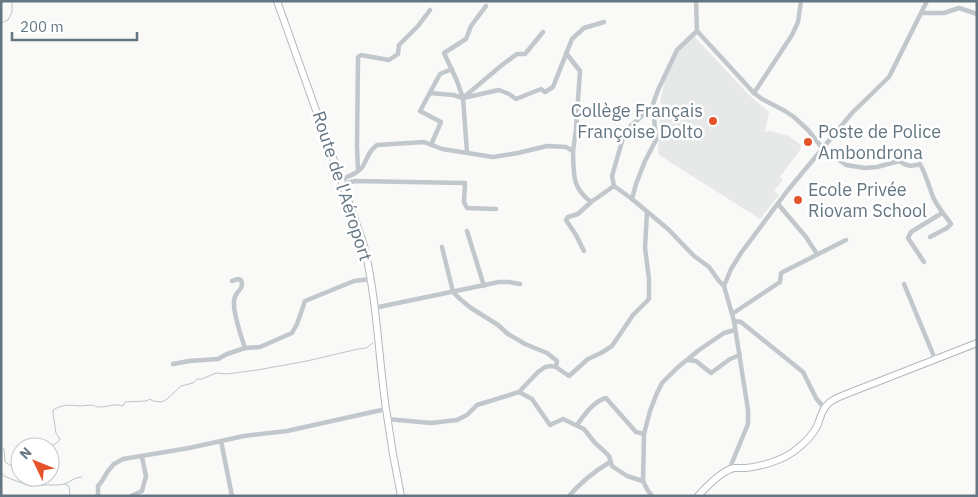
<svg xmlns="http://www.w3.org/2000/svg" width="978" height="497" font-family="'IBM Plex Sans',sans-serif">
<rect width="100%" height="100%" fill="#f9f9f7"/>
<!-- built -->
<path fill="#e7e8e8" d="M694 36 750 96 769 112 765 132 771 131 789 136 801 145 800 150 780 177 783 179 774 191 779 195 760 219 659 155 658 152 661 96 670 60 673 56Z"/>
<g fill="none" stroke-linecap="round" stroke-linejoin="round">
<!-- stream -->
<g stroke="#bac6ca" stroke-width="1">
<path d="M1 23 8 20 12 12V1"/>
<path d="M1 447 4 449 5 462 13 467 20 463"/>
<path d="M50 447 58 442 60 439 56 433 53 413V410C63 404 69 405 80 406 84 406 88 405 92 405 97 406 94 407 100 407 108 407 115 403 123 406L125 402 146 401 150 399 153 401 161 402 166 400 181 386 193 383 197 379H202L216 373 227 374 257 370 307 361 358 349 366 348 373 343"/>
<path d="M1 472 4 476 11 479 30 486 44 485H58L65 484 76 478 82 477"/>
<path d="M65 484 69 486 70 496"/>
</g>
<!-- secondary casing -->
<g stroke="#b2b9be" stroke-width="8">
<g id="secondary">
<path d="M277 1 363 242C377 297 378 353 386 409 390 438 395 467 401 496"/>
<path d="M698 496C707 486 721 471 734 468 738 468 742 468 746 468 761 466 780 461 793 452 804 444 813 436 818 424 820 418 822 411 826 406 831 399 842 396 849 393L977 343"/>
</g>
</g>
<!-- street -->
<g stroke="#c2c7cb" stroke-width="4.5">
<path d="M922 13H944L959 8 977 14"/>
<path d="M697 31 754 93 762 99 785 111 794 117 808 130 823 149 846 165 865 168 877 167 899 161C907 166 911 167 920 164 926 175 929 186 933 197 938 208 945 215 951 224L947 228 930 237"/>
<path d="M566 53 580 71 576 129 573 151"/>
<path d="M430 93 453 95 463 98 499 90 509 94 516 99 541 89 545 92 553 87 572 39 584 28 604 22"/>
<path d="M754 93 792 35 798 22 801 1"/>
<path d="M464 97 502 65 517 54H525L543 32"/>
<path d="M431 145 441 122 420 111 440 74 452 69"/>
<path d="M467 152 463 98 457 81 444 53 466 39 471 26 486 6"/>
<path d="M358 171 357 146 358 57 361 55 389 60 398 54 399 45 418 26 430 10"/>
<path d="M342 179C349 176 359 173 363 166 368 157 368 152 377 145L424 142 442 149 493 157 518 153 547 146 566 147 573 151C574 173 571 187 591 202L614 186 632 199 668 229 694 256 709 267 719 281 724 286"/>
<path d="M343 184 355 181 465 183 464 202 467 208 496 209"/>
<path d="M614 186 612 176 625 131 652 107"/>
<path d="M632 199 636 184 645 161 656 140 654 117 652 107 658 90 677 50 697 31 696 1"/>
<path d="M778 204 806 237 817 254"/>
<path d="M467 231 484 286"/>
<path d="M442 247 453 292 460 299 471 308 498 325 508 334 525 344 547 353 557 361 556 367"/>
<path d="M584 251 576 235 566 220 568 217 578 214 591 202"/>
<path d="M924 262 908 238 911 232 942 213"/>
<path d="M232 281 238 279 241 280C245 291 235 289 234 301 233 314 241 336 245 348"/>
<path d="M904 284 935 359"/>
<path d="M374 308 499 282H509L520 284"/>
<path d="M732 314 780 282 781 273 846 240"/>
<path d="M734 321 741 322 803 372 816 398 824 408"/>
<path d="M688 360 696 361 711 373 730 359 740 355"/>
<path d="M173 364 189 361 218 359 227 354 245 348 260 347 292 333 297 324 305 301 354 281 371 279"/>
<path d="M519 392 532 399 550 425 563 419 584 429 595 443 604 451 609 456 612 466 627 476 643 481"/>
<path d="M387 419 431 423 457 420 467 415 477 405 519 392 538 372 545 367 551 366 556 367 569 376 588 359 601 353 612 346 633 315 649 299V279L645 248 647 212"/>
<path d="M577 425C584 415 594 401 606 398L636 432 644 434"/>
<path d="M221 441 232 496"/>
<path d="M729 470 748 424V410L734 321 724 286 731 269 741 253 788 190 852 113 889 77 927 1"/>
<path d="M98 496V486L102 481 108 471 114 464 123 459 189 448 244 436 287 431 386 409"/>
<path d="M131 496 142 491 146 476 142 457"/>
<path d="M569 496C581 482 595 471 610 462"/>
<path d="M652 496 647 489 643 481 644 434 650 411 657 393 662 383 677 368 699 350 724 333 735 330"/>
</g>
<!-- secondary -->
<use href="#secondary" stroke="#fff" stroke-width="6"/>
</g>
<!-- markers -->
<g fill="#e5532b" stroke="#fff" stroke-width="2">
<circle cx="713" cy="121" r="5"/>
<circle cx="808" cy="142" r="5"/>
<circle cx="798" cy="200" r="5"/>
</g>
<g text-anchor="middle" stroke-width="5" stroke-linejoin="round" paint-order="stroke">
<!-- poi labels -->
<g font-size="18" fill="#647682" stroke="#fff" text-anchor="start">
<text x="703" y="117" text-anchor="end">Collège Français<tspan x="703" dy="21">Françoise Dolto</tspan></text>
<text x="818" y="138">Poste de Police<tspan x="818" dy="21">Ambondrona</tspan></text>
<text x="808" y="196">Ecole Privée<tspan x="808" dy="21">Riovam School</tspan></text>
</g>
<!-- street labels -->
<g font-size="18" fill="#647682" stroke="#fff">
<text transform="translate(342 186) rotate(72)" y="6">Route de l'Aéroport</text>
</g>
</g>
<!-- border -->
<rect width="978" height="497" fill="none" stroke="#647682" stroke-width="5"/>
<!-- north arrow -->
<g transform="translate(35 462) rotate(313)"><circle r="24" fill="#ffffff" stroke="#c1c8cd"/>
<path d="M0-4L9 19L0 12L-9 19Z" fill="#e5532b"/>
<text y="-8" font-size="14" font-weight="bold" text-anchor="middle" fill="#647682">N</text>
</g>
<!-- scale -->
<path d="M12 32v8h125v-8" fill="none" stroke="#647682" stroke-width="2.5"/>
<text x="20" y="32" font-size="15" fill="#647682" stroke="#ffffff" stroke-width="4" paint-order="stroke">200 m</text>
</svg>
